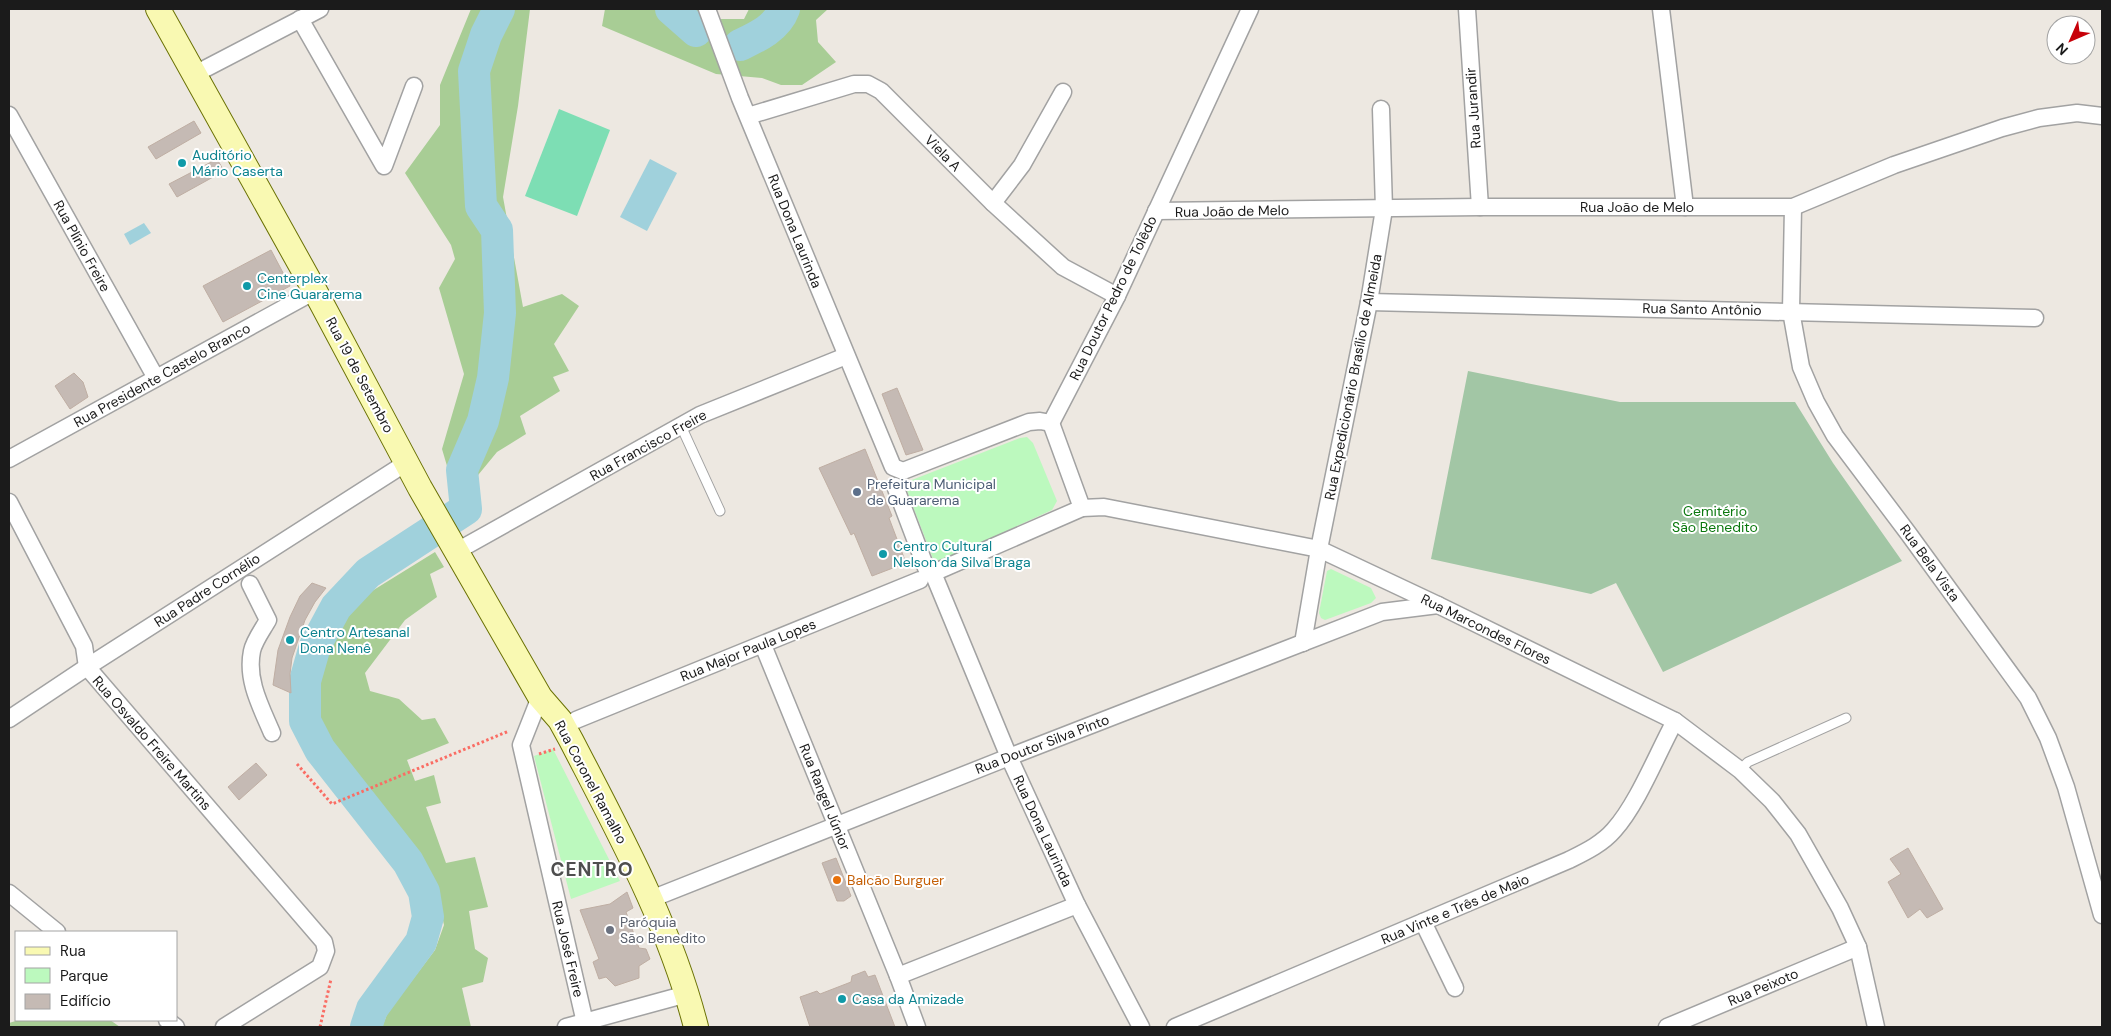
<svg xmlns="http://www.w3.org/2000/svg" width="2111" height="1036" font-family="'DM Sans',sans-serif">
<rect width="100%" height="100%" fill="#ede8e1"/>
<!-- forest -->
<g fill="#a8cd95">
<path d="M471 9H530L518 106 503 197 523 307 562 294 579 306 554 344 569 371 553 377 560 391 520 416 526 434 497 452 474 480 457 464 447 466 442 449 464 374 439 288 455 259 451 245 405 173 440 125V85Z"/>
<path d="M605 9H699L716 19H744L749 9H828L816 20 818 42 836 62 802 85H781L762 78 716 74 602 26Z"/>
<path d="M435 552 444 567 430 574 437 597 405 620 365 673 370 691 399 699 422 720 435 718 449 743 407 760 415 781 434 775 441 803 426 807 446 863 475 857 488 907 469 911 475 949 488 958 483 982 462 988 471 1027H382L388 1012 435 950 444 925 436 889 408 838 364 791 321 734 314 690 326 647 346 617 372 591Z"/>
<path d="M19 1020H110L120 1027H9V1023Z"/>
</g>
<!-- cemetery -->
<path fill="#a2c6a5" d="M1468 371 1620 402H1795L1833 463 1902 561 1663 672 1616 583 1591 594 1431 559Z"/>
<!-- park -->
<g fill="#bcf9be">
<path d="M1027 437 1033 443 1057 501 1052 510 935 564 904 483 1020 438Z"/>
<path d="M1331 569 1371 588 1376 598 1371 603 1325 620 1321 618 1319 613 1327 571Z"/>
<path d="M553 749 620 881 571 899 534 756Z"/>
</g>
<!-- pitch -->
<path fill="#7ddeb4" d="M559 109 610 130 577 216 525 196Z"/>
<!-- water -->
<g fill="#a0d1dc">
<path d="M650 159 677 173 647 231 620 217Z"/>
<path d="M144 223 151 233 130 245 124 234Z"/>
</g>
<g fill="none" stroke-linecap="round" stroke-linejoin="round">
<!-- river -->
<g stroke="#a0d1dc" stroke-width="32">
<path d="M671 9 696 31"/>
<path d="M740 45C757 37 777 28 784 9"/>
<path d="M366 1027 372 1009 421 942 428 917 424 892 408 862 320 750 305 721V681L315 646 336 607 368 573 466 509 462 470 483 421 493 378 500 313 497 230 481 206 474 71 486 35 499 9"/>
</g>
</g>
<!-- building -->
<g fill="#c5bab4" stroke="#bfaea3">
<path d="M194 121 201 133 156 159 148 147Z"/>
<path d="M217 159 224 171 177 197 169 184Z"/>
<path d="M271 250 290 286 223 322 203 286Z"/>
<path d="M74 373 83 382 88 397 70 409 55 386Z"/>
<path d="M897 388 923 450 906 455 882 394Z"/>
<path d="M865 449 892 516 889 518 906 563 872 576 854 533 851 535 819 468Z"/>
<path d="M312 583 326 588 315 602 305 620 292 658 290 674 291 693 273 685 278 650 290 617 300 596Z"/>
<path d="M256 763 267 775 239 800 228 787Z"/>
<path d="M1908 848 1943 909 1927 918 1920 909 1908 918 1888 882 1901 874 1890 859Z"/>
<path d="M836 858 851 896 844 901H837L822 863Z"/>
<path d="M627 892 633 908 626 912 639 948 646 949 650 959 639 966V978L615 986 606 977 599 979 593 962 599 959 580 910 610 904Z"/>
<path d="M865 971 868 977 875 975 895 1027H810L800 997 817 991 820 994 851 982 852 976Z"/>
</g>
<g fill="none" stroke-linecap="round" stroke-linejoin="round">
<!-- lane casing -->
<g stroke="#a2a2a2" stroke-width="11">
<g id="lane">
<path d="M681 426 720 511"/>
<path d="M1740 770 1748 762 1846 718"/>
</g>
</g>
<!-- street casing -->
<g stroke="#a2a2a2" stroke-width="19">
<g id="street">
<path d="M707 9 740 98 893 467 903 471 1029 422 1040 421 1051 423"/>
<path d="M1467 9 1480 207"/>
<path d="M1661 9 1685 207"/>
<path d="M300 19 384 166 414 86"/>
<path d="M195 74 320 9"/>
<path d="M9 115 156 378"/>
<path d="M748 116 854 84H868L881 91 993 203 1063 267 1117 296"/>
<path d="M993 203 1022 165 1063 92"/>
<path d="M1793 207 1791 311 1801 367 1816 402 1835 436 1908 533 2028 698 2048 738 2066 787 2102 915"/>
<path d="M1156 211 1480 207H1793L1894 165 2002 128 2039 118 2077 113 2102 116"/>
<path d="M1369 302 2035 318"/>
<path d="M1051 423 1117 296 1250 9"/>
<path d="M1051 423 1082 508"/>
<path d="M9 459 315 291"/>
<path d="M895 486 926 568"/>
<path d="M9 502 84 646 87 667 324 942 326 951 320 967 224 1027"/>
<path d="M457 551 700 415 846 356"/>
<path d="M250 584 268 620C263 629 254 641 252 651 246 680 261 707 272 733"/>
<path d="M1303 643 1319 549 1369 302 1384 209 1381 109"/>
<path d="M765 650 898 976 917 1027"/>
<path d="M540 697 521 745 586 1027"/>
<path d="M9 719 87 667 406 463"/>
<path d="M576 720 920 580"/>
<path d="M9 893 57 932"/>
<path d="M651 899 1009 757 1382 612 1438 605"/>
<path d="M1423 922 1455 988"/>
<path d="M898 976 1077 905"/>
<path d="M167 1020 176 1027"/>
<path d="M566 1027 687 994"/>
<path d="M1141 1027 1077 905 1009 757 933 573 1082 508 1104 507 1319 549 1438 605 1675 721 1740 770 1772 801 1798 834 1840 908 1858 947 1876 1027"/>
<path d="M1175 1027 1569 860C1585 852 1602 844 1614 830 1638 803 1657 754 1675 721"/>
<path d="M1667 1027 1858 947"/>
</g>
</g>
<!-- secondary casing -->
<g stroke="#6a7104" stroke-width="26">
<path id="secondary" d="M158 9 315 291 420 488 540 697 560 720 571 740C619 833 670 925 696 1027"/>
</g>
<!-- path -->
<g stroke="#fa6d64" stroke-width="3" stroke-dasharray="2.5 2.5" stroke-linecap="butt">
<path d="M539 754 555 749"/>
<path d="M297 764 332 804 509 731"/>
<path d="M320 1027 331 979"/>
</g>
<!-- lane -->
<use href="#lane" stroke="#fff" stroke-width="9"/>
<!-- street -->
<use href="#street" stroke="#fff" stroke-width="16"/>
<!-- secondary -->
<use href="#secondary" stroke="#f9f9b2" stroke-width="24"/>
</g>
<!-- markers -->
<g fill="#0f9aa8" stroke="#fff" stroke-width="2">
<circle cx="182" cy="163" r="5"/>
<circle cx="247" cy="286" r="5"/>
<circle cx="883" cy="554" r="5"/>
<circle cx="290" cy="640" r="5"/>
<circle cx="842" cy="999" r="5"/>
</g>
<circle fill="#5c6f8a" stroke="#fff" stroke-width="2" cx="857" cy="492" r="5"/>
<circle fill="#e8710a" stroke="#fff" stroke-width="2" cx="837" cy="880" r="5"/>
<circle fill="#6b7280" stroke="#fff" stroke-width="2" cx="610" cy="930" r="5"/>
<g text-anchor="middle" stroke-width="4" stroke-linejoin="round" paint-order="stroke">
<!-- street labels -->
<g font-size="14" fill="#1b1b1b" stroke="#fff">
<text transform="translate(1473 108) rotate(-94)" y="5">Rua Jurandir</text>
<text transform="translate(943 153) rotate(45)" y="5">Viela A</text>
<text x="1637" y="212">Rua João de Melo</text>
<text transform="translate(1232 211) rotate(-1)" y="5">Rua João de Melo</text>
<text transform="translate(795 231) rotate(68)" y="5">Rua Dona Laurinda</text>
<text transform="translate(82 246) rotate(61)" y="5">Rua Plínio Freire</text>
<text transform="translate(1113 298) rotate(-64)" y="5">Rua Doutor Pedro de Tolêdo</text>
<text transform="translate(1702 309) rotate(1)" y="5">Rua Santo Antônio</text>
<text transform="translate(162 375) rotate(-29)" y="5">Rua Presidente Castelo Branco</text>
<text transform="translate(360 375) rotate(62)" y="5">Rua 19 de Setembro</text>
<text transform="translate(1353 377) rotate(-79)" y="5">Rua Expedicionário Brasílio de Almeida</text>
<text transform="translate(648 445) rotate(-29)" y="5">Rua Francisco Freire</text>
<text transform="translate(1930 563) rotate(54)" y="5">Rua Bela Vista</text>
<text transform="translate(207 590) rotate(-33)" y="5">Rua Padre Cornélio</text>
<text transform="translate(1486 629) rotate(26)" y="5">Rua Marcondes Flores</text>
<text transform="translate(748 650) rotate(-22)" y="5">Rua Major Paula Lopes</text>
<text transform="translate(152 743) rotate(49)" y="5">Rua Osvaldo Freire Martins</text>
<text transform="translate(1042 744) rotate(-21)" y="5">Rua Doutor Silva Pinto</text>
<text transform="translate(591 782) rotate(62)" y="5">Rua Coronel Ramalho</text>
<text transform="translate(825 797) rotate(68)" y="5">Rua Rangel Júnior</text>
<text transform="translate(1043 831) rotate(65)" y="5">Rua Dona Laurinda</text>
<text transform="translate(1455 909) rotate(-23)" y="5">Rua Vinte e Três de Maio</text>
<text transform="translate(568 949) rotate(77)" y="5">Rua José Freire</text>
<text transform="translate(1763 987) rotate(-23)" y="5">Rua Peixoto</text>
</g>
<!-- culture labels -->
<g font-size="14" fill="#0d838f" stroke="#fff" text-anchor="start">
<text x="192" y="160">Auditório<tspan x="192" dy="16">Mário Caserta</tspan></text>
<text x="257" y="283">Centerplex<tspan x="257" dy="16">Cine Guararema</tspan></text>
<text x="893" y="551">Centro Cultural<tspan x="893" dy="16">Nelson da Silva Braga</tspan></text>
<text x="300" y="637">Centro Artesanal<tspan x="300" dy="16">Dona Nenê</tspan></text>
<text x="852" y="1004">Casa da Amizade</text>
</g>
<!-- service labels -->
<g font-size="14" fill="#4e5e75" stroke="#fff" text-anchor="start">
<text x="867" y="489">Prefeitura Municipal<tspan x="867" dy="16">de Guararema</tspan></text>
</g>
<!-- park labels -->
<g font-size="14" fill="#0a780e" stroke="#fff">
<text x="1715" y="516">Cemitério<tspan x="1715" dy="16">São Benedito</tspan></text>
</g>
<!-- food labels -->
<g font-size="14" fill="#c56008" stroke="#fff" text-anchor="start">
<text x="847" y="885">Balcão Burguer</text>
</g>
<!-- worship labels -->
<g font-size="14" fill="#5b616d" stroke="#fff" text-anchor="start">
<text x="620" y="927">Paróquia<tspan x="620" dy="16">São Benedito</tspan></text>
</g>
<!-- district labels -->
<g font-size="19" font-weight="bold" letter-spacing="1" fill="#4e4e4e" stroke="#fff">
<text x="592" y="876">CENTRO</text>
</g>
</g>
<!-- border -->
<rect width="2111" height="1036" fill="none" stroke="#1b1b1b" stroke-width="20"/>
<!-- legend -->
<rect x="15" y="931" width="162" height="90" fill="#ffffff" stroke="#a4a4a4"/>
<rect x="25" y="947" width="25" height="8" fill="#f9f9b2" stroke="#a4a4a4"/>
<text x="60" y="956" font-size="15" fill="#1b1b1b">Rua</text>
<rect x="25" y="968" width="25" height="15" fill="#bcf9be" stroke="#a4a4a4"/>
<text x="60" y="981" font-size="15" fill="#1b1b1b">Parque</text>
<rect x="25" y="994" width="25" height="15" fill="#c5bab4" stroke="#a4a4a4"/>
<text x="60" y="1006" font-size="15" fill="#1b1b1b">Edifício</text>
<!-- north arrow -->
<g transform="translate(2071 40) rotate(225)"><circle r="24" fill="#ffffff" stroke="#a4a4a4"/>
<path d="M0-4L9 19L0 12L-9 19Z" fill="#c70009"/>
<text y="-8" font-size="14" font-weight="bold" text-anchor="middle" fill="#1b1b1b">N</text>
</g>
</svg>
